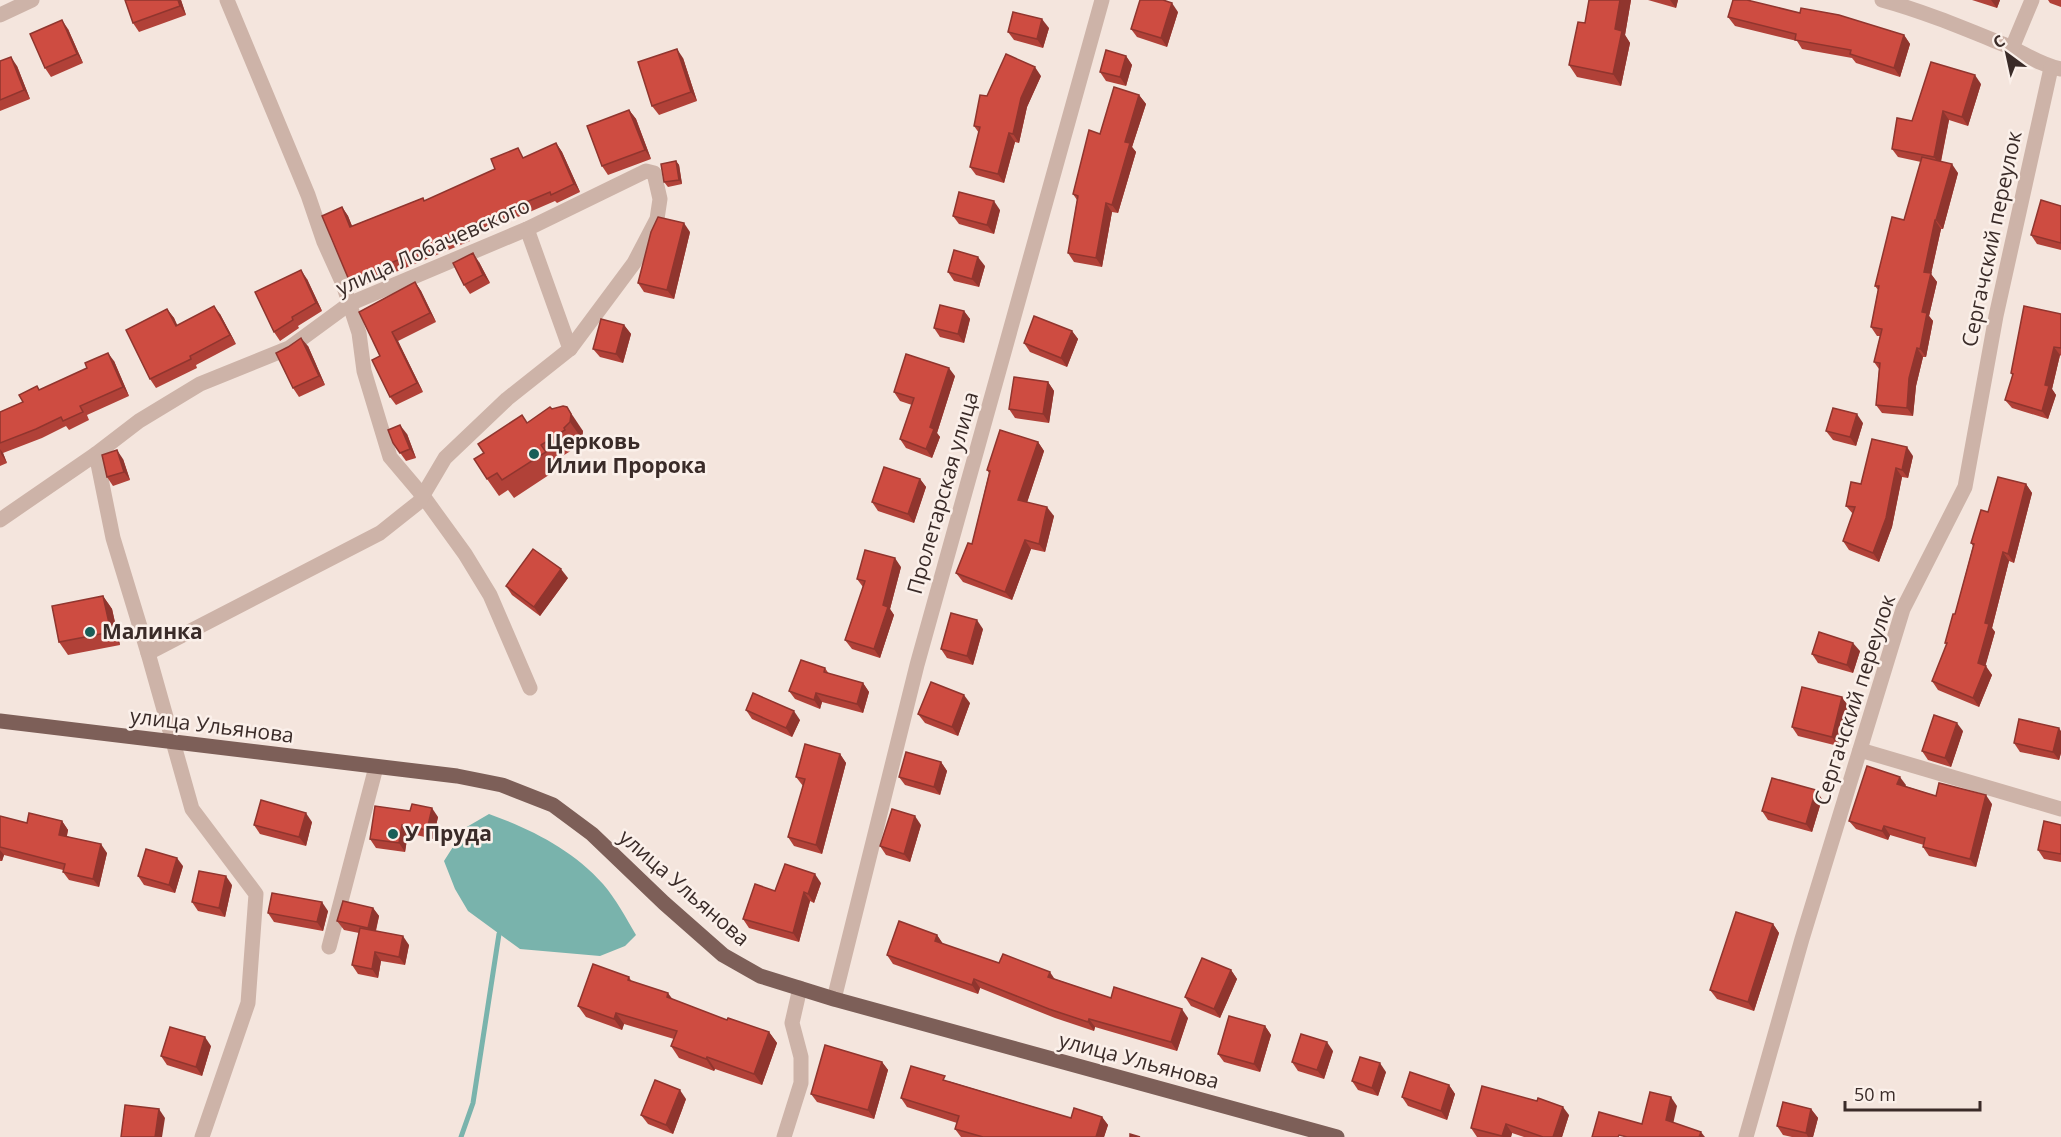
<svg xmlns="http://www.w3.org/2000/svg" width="2061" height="1137" font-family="'Open Sans',sans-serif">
<rect width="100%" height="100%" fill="#f4e5dd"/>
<!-- water -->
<path fill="#79b3ac" d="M489 814C531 829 573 850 603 884 616 899 626 918 636 935L625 946 600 956 520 949 468 911 455 889 444 861 465 828Z"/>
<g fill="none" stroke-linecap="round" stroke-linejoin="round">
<!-- stream -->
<path stroke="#79b3ac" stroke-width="5" d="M461 1137 473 1103 499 934"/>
<!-- minor -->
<g stroke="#cdb3a8" stroke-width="15">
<path d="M227 0 308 195 324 242 343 284 359 333 364 371 390 457 423 496 465 554 490 595 530 688"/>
<path d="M1882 0C1926 12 1968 30 2010 47 2027 55 2043 66 2061 69"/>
<path d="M0 15 32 0"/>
<path d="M2012 48 2032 0"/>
<path d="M527 229 570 349"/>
<path d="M96 454 113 538 148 653 192 809 256 894 248 1003 202 1137"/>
<path d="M0 520 96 454 139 421 200 384 289 348 349 304 527 229 646 171 654 173 660 199 657 219 634 263 570 349 507 399 445 458 419 502 380 533 148 653"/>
<path d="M1860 750 2061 809"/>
<path d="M329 947 376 767"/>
<path d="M834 999 917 665 1102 0"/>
<path d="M784 1137 801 1083V1057L792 1023 800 988"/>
<path d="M1746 1137 1802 939 1903 609 1965 487 1996 316 2051 68"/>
</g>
<!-- major -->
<path stroke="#7d5f58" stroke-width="15" d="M0 721 457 776 502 785 553 805 592 834 664 903 723 955 760 976 834 999 1337 1137"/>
</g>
<!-- wall -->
<g fill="#b14138">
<path d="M181 0 186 15 139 32 133 23Z"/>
<path d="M1589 0H1631L1625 35 1630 43 1621 86 1577 77 1569 65 1585 23Z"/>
<path d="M1648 0H1678L1676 8Z"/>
<path d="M1972 0H2000L1997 8Z"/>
<path d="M2048 0H2061V7L2050 3Z"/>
<path d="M1178 12 1167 47 1137 37 1131 29Z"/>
<path d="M1800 13 1904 35 1910 44 1900 77 1856 63 1852 58 1802 49 1797 41 1735 26 1728 17Z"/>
<path d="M1049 28 1043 48 1014 40 1008 32Z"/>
<path d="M68 29 83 63 51 77 45 68Z"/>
<path d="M1126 56 1132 65 1126 86 1106 81 1100 72Z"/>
<path d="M683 58 697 101 659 115 652 106Z"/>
<path d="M0 61 17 66 30 99 0 111Z"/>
<path d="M1041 76 1027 107 1019 143 1015 142 1004 183 976 175 970 167 979 133 974 126 987 96Z"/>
<path d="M1981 84 1968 126 1949 120 1941 162 1958 173 1943 229H1941L1931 274 1937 282 1929 316 1933 321 1926 357H1923L1916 386 1913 416 1882 413 1876 405 1879 369 1874 362 1880 336H1877L1871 327 1878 290 1875 286 1904 220 1921 162 1898 157 1892 149 1912 121Z"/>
<path d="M1139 95 1146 104 1132 147 1136 152 1118 213 1112 212 1102 267 1074 262 1068 253 1077 200 1073 194 1100 134Z"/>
<path d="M629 110 636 119 651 159 608 175 602 166Z"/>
<path d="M556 143 562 152 580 192 557 203 555 201 518 217 517 216 468 238 470 241 355 289 349 280 342 207 348 216 352 226 423 198 424 201 525 158Z"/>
<path d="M676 161 679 165 682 184 668 187 664 182Z"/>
<path d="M2061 206V250L2037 244 2031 235Z"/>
<path d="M1000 210 994 234 959 224 953 216Z"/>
<path d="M690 232 674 299 644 292 638 283Z"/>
<path d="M479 262 490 283 470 294 464 285Z"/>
<path d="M985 266 979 287 954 281 948 272Z"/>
<path d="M307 279 322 311 298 326 299 328 280 341 274 332Z"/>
<path d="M415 282 421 291 436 322 398 341 423 392 396 405 390 397 380 356Z"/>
<path d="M167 309 174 318 177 326 220 314 236 344 196 365 197 368 156 388 150 379Z"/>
<path d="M964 311 970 319 964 343 940 337 934 328Z"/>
<path d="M2061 314V356L2060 355 2052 389 2056 395 2048 419 2012 408 2005 400 2013 376 2011 373Z"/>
<path d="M624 325 631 334 623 363 600 357 593 349Z"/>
<path d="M1072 331 1078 339 1067 367 1030 352 1024 343Z"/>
<path d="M308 346 325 385 299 397 293 388Z"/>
<path d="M114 361 129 396 87 415 89 420 69 430 66 426 42 438 3 453 7 463 0 466V412L23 402 37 386 40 390Z"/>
<path d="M955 376 937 433 940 437 932 458 906 448 900 439 912 405 900 401 894 392Z"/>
<path d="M1048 382 1054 391 1049 423 1015 418 1009 409Z"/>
<path d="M552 409 583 431 582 439 576 445 577 447 553 462 558 469 514 498 508 490 499 496 487 479 527 423Z"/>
<path d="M1863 423 1856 446 1833 440 1826 431Z"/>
<path d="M407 434 416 458 406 461 393 443Z"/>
<path d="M1038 442 1044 451 1027 502 1054 516 1045 552 1031 549 1012 600 963 582 956 573 972 544 989 473 987 470Z"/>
<path d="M1913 456 1908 478 1902 477 1892 527 1879 562 1849 550 1843 541 1853 514 1846 506 1861 484Z"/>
<path d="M123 459 130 480 113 486 107 477Z"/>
<path d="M920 479 926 487 914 523 878 511 872 502Z"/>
<path d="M2026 484 2032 493 2014 563 2009 561 1992 628 1995 632 1985 666 1992 675 1979 707 1938 690 1932 681 1947 645 1945 643 1955 614 1973 546 1971 543 1988 512Z"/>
<path d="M901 567 890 609 894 615 880 658 852 649 845 640 863 587 857 579Z"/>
<path d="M568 578 540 616 512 595 506 586Z"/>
<path d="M103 596 112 609 120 645 68 655 59 642Z"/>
<path d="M983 629 973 665 947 658 941 649Z"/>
<path d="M1860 651 1853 673 1818 663 1812 654Z"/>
<path d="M825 668 829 674 863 683 869 692 863 713 822 702 820 709 795 699 789 691Z"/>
<path d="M1842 697 1848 706 1838 746 1798 736 1792 727Z"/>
<path d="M970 703 958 736 925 723 918 714Z"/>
<path d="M746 710 800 720 792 737 752 719Z"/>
<path d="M1963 731 1951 767 1928 760 1922 751Z"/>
<path d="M2061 731V753L2059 760 2020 752 2014 743Z"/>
<path d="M840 754 846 763 822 854 794 846 788 837 803 786 796 777Z"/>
<path d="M941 762 947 771 940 795 905 785 899 777Z"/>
<path d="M1906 785 1905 786 1936 796 1992 804 1976 867 1929 856 1923 847 1924 845 1890 835 1888 840 1856 829 1849 821Z"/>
<path d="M1822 799 1812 832 1768 820 1762 811Z"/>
<path d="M375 806 438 817 433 839 408 833 405 852 376 848 370 839Z"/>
<path d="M0 816 27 823 62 821 68 830 67 836 107 853 99 887 69 880 63 872V870L4 855 2 861H0Z"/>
<path d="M312 822 306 846 260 834 254 825Z"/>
<path d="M921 825 910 862 886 855 880 846Z"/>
<path d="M2061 825V862L2044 859 2038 850Z"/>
<path d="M183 866 175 893 144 885 138 876Z"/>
<path d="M821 883 814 903 810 901 799 942 749 928 743 919 775 891Z"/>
<path d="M232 885 225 917 198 911 192 902Z"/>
<path d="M373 908 379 916 376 931 409 945 405 965 381 961 378 978 358 974 352 965 359 933 344 930 337 921Z"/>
<path d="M328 911 323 931 274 922 268 913Z"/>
<path d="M1773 924 1779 933 1754 1011 1717 999 1710 990Z"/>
<path d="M937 935 943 944 999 963 1055 979 1111 998 1188 1018 1177 1051 1095 1027 1094 1031 1055 1018 980 988 978 994 893 964 887 955Z"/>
<path d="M1231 970 1237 979 1220 1018 1191 1006 1185 997Z"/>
<path d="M629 977 632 982 673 1000 727 1020 769 1032 777 1043 762 1085 715 1069 714 1071 679 1058 671 1046 674 1039 624 1024 622 1030 586 1017 578 1006Z"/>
<path d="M1265 1026 1271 1035 1260 1072 1224 1062 1218 1054Z"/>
<path d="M211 1046 202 1076 167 1065 161 1056Z"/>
<path d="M1333 1051 1324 1079 1298 1071 1292 1062Z"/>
<path d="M882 1062 888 1070 874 1119 817 1102 811 1094Z"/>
<path d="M1386 1072 1378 1096 1358 1090 1352 1081Z"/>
<path d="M948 1081 1071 1118 1102 1117 1108 1125 1104 1137H961L955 1129 957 1123 907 1107 901 1098Z"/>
<path d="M1449 1085 1455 1094 1447 1120 1408 1106 1402 1097Z"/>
<path d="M686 1099 673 1134 648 1124 641 1115Z"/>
<path d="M1811 1109 1818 1118 1813 1137H1792L1783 1135 1777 1126Z"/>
<path d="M1569 1115 1562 1137H1524L1512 1133 1511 1137H1477L1471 1128Z"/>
</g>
<!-- shaded-wall -->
<g fill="#90352e">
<path d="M178 0H181L186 15 180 6Z"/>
<path d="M1620 0H1631L1625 35 1630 43 1621 86 1613 74 1615 29Z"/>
<path d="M1670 0H1678L1676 8Z"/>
<path d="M1991 0H2000L1997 8Z"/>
<path d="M1172 3 1178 12 1167 47 1161 38Z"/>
<path d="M1042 19 1049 28 1043 48 1037 39Z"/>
<path d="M62 20 68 29 83 63 77 54Z"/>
<path d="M1904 35 1910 44 1900 77 1894 68Z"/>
<path d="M677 49 683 58 697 101 691 92Z"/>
<path d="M1126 56 1132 65 1126 86 1120 77Z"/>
<path d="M11 57 17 66 30 99 24 90Z"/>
<path d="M1035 67 1041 76 1027 107 1019 143 1013 134 1021 98Z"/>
<path d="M1975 75 1981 84 1968 126 1962 117Z"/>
<path d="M1139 95 1146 104 1132 147 1136 152 1118 213 1112 205 1125 142Z"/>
<path d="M629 110 636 119 651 159 645 150Z"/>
<path d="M1943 111 1949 120 1940 165 1934 157Z"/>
<path d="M1009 133 1015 142 1004 183 998 174Z"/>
<path d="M556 143 562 152 580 192 574 184Z"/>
<path d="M676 161 679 165 682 184 679 180Z"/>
<path d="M1952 164 1958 173 1943 229 1936 220Z"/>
<path d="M994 201 1000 210 994 234 987 225Z"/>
<path d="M1106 203 1112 212 1102 267 1096 258Z"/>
<path d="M342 207 348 216 356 236 350 227Z"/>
<path d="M1935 220 1941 229 1931 274 1937 282 1929 316 1933 321 1926 357 1920 349 1924 272Z"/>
<path d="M684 223 690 232 674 299 667 290Z"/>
<path d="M473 253 479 262 490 283 483 275Z"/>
<path d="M978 257 985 266 979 287 972 279Z"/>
<path d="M301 270 307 279 322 311 316 303Z"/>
<path d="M415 282 421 291 436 322 430 313Z"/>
<path d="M214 306 220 314 236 344 230 335Z"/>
<path d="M167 309 174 318 182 335 176 326Z"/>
<path d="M964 311 970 319 964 343 958 334Z"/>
<path d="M624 325 631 334 623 363 616 354Z"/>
<path d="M1072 331 1078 339 1067 367 1061 358Z"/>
<path d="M392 332 398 341 423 392 417 383Z"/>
<path d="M301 338 308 346 325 385 319 376Z"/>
<path d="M2054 347 2060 355 2052 389 2056 395 2048 419 2042 411 2045 385Z"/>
<path d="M1917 348 1923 357 1916 386 1913 416 1907 408 1909 378Z"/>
<path d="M108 353 114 361 129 396 123 387Z"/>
<path d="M949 368 955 376 937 433 940 437 932 458 926 449 930 427Z"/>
<path d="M1048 382 1054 391 1049 423 1043 414Z"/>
<path d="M567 407 583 431 582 439 570 422Z"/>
<path d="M1857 414 1863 423 1856 446 1850 437Z"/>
<path d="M400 425 407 434 416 458 410 449Z"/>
<path d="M1038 442 1044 451 1025 509 1018 500Z"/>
<path d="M1907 447 1913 456 1908 478 1902 470Z"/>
<path d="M0 449 3 453 7 463 1 454Z"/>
<path d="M117 450 123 459 130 480 124 472Z"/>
<path d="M1896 468 1902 477 1892 527 1879 562 1873 553Z"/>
<path d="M920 479 926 487 914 523 908 514Z"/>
<path d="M2026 484 2032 493 2014 563 2008 554Z"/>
<path d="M1047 507 1054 516 1045 552 1039 544Z"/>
<path d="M1025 540 1031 549 1012 600 1005 592Z"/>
<path d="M2003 552 2009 561 1992 628 1995 632 1984 671 1978 663 1985 623Z"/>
<path d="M895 558 901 567 890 609 894 615 880 658 874 649 883 605Z"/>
<path d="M561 569 568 578 540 616 534 607Z"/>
<path d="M103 596 112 609 120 645 111 632Z"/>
<path d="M977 620 983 629 973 665 967 656Z"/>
<path d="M1853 643 1860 651 1853 673 1847 665Z"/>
<path d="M1986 666 1992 675 1979 707 1973 698Z"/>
<path d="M863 683 869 692 863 713 857 704Z"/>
<path d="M816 693 822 702 820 709 814 700Z"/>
<path d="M964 695 970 703 958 736 952 727Z"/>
<path d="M1842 697 1848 706 1838 746 1832 737Z"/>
<path d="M794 711 800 720 792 737 786 728Z"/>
<path d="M1957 723 1963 731 1951 767 1945 758Z"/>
<path d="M2059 728 2061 731V753L2059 760 2053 752Z"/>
<path d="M840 754 846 763 822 854 816 845Z"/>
<path d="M941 762 947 771 940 795 934 787Z"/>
<path d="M1900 777 1906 785 1903 793 1897 784Z"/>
<path d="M1816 790 1822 799 1812 832 1806 824Z"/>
<path d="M1986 795 1992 804 1976 867 1970 859Z"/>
<path d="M432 808 438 817 433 839 427 830Z"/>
<path d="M306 813 312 822 306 846 299 837Z"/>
<path d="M915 816 921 825 910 862 904 854Z"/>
<path d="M62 821 68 830 65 843 59 835Z"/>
<path d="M402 825 408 833 405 852 399 843Z"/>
<path d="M1884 826 1890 835 1888 840 1882 831Z"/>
<path d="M101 844 107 853 99 887 93 879Z"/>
<path d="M0 850 4 855 2 861 0 858Z"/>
<path d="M177 858 183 866 175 893 169 885Z"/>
<path d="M815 874 821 883 814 903 808 894Z"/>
<path d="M226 876 232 885 225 917 219 908Z"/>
<path d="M804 892 810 901 799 942 793 933Z"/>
<path d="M322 902 328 911 323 931 317 922Z"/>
<path d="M373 908 379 916 374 937 368 928Z"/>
<path d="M1773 924 1779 933 1754 1011 1748 1002Z"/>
<path d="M937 935 943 944 935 941Z"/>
<path d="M403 936 409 945 405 965 399 957Z"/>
<path d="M375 952 381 961 378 978 372 969Z"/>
<path d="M1231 970 1237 979 1220 1018 1214 1009Z"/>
<path d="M1050 972 1056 981 1048 977Z"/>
<path d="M974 979 980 988 978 994 972 985Z"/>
<path d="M668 993 676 1004 667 997Z"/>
<path d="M1182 1009 1188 1018 1177 1051 1171 1042Z"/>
<path d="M616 1013 624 1024 622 1030 614 1019Z"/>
<path d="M1089 1019 1095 1027 1094 1031 1088 1022Z"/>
<path d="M1265 1026 1271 1035 1260 1072 1254 1064Z"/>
<path d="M769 1032 777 1043 762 1085 754 1074Z"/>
<path d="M205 1037 211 1046 202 1076 196 1067Z"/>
<path d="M1327 1042 1333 1051 1324 1079 1317 1070Z"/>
<path d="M707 1057 715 1069 714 1071 706 1059Z"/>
<path d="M882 1062 888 1070 874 1119 868 1110Z"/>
<path d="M1380 1063 1386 1072 1378 1096 1372 1088Z"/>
<path d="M1449 1085 1455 1094 1447 1120 1441 1111Z"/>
<path d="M680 1090 686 1099 673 1134 666 1125Z"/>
<path d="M1671 1097 1677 1106 1672 1129 1666 1120Z"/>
<path d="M1563 1107 1569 1115 1562 1137H1553Z"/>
<path d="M159 1109 165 1118 162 1137H155Z"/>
<path d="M1811 1109 1818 1118 1813 1137H1808L1806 1133Z"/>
<path d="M1102 1117 1108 1125 1104 1137H1096Z"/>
<path d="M1506 1124 1512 1133 1511 1137H1503L1502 1136Z"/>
<path d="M1701 1132 1705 1137H1699Z"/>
</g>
<!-- building -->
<g fill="#ce4c41" stroke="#90352e" stroke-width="1.5">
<path d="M125 0H178L180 6 133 23Z"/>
<path d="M1140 0H1163L1172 3 1161 38 1131 29Z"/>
<path d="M1589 0H1620L1615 29 1622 31 1613 74 1569 65 1578 22 1585 23Z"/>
<path d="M1733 0H1747L1800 13 1801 8 1839 15 1904 35 1894 68 1850 54 1851 50 1795 40 1796 34 1728 17Z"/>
<path d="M1013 12 1042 19 1037 39 1008 32Z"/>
<path d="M62 20 77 54 45 68 30 34Z"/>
<path d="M677 49 691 92 652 106 638 62Z"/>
<path d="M1106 50 1126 56 1120 77 1100 72Z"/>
<path d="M1006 54 1035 67 1021 98 1013 134 1009 133 998 174 970 167 980 127 974 126 980 95 987 96Z"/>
<path d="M11 57 24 90 0 100V61Z"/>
<path d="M1931 62 1975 75 1962 117 1943 111 1934 157 1892 149 1897 118 1912 121Z"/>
<path d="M1114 87 1139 95 1125 142 1130 143 1112 205 1106 203 1096 258 1068 253 1078 196 1073 194 1089 130 1100 134Z"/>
<path d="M629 110 645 150 602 166 587 126Z"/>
<path d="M556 143 574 184 551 195 550 192 512 208 511 207 462 229 464 233 349 280 322 216 342 207 350 227 423 198 424 201 495 169 491 159 518 148 523 158Z"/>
<path d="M1922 157 1952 164 1936 220H1935L1924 272 1931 273 1922 312 1927 313 1920 349 1917 348 1909 378 1907 408 1876 405 1880 363 1874 362 1882 329 1871 327 1879 286H1875L1892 217 1904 220Z"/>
<path d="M676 161 679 180 664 182 661 164Z"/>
<path d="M959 192 994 201 987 225 953 216Z"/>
<path d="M2041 200 2061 206V243L2031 235Z"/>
<path d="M658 217 684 223 667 290 638 283 651 232Z"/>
<path d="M954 250 978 257 972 279 948 272Z"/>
<path d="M473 253 483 275 464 285 453 263Z"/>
<path d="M301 270 316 303 292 317 293 320 274 332 255 292Z"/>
<path d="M415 282 430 313 392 332 417 383 390 397 372 360 380 356 359 312Z"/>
<path d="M940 305 964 311 958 334 934 328Z"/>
<path d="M214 306 230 335 190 356 191 359 150 379 126 330 167 309 176 326Z"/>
<path d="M2024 306 2061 314V348L2054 347 2045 385 2049 386 2042 411 2005 400 2013 374 2011 373Z"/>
<path d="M1034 316 1072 331 1061 358 1024 343Z"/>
<path d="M601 319 624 325 616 354 593 349Z"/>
<path d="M301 338 319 376 293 388 276 353 288 347Z"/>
<path d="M108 353 123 387 80 406 83 412 63 421 61 417 36 429 0 443V412L23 402 19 395 37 386 39 390 87 368 85 363Z"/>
<path d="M906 354 949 368 930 427 934 429 926 449 900 439 914 398 894 392Z"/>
<path d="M1014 377 1048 382 1043 414 1009 409Z"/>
<path d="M563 406 567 407 571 414 570 422 564 428 565 430 541 445 546 452 502 480 497 473 487 479 474 459 484 453 478 444 522 415 527 423 550 407 552 409Z"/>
<path d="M1833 408 1857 414 1850 437 1826 431Z"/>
<path d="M400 425 410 449 400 453 393 443 388 430Z"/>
<path d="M1000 430 1038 442 1018 500 1047 507 1039 544 1025 540 1005 592 956 573 968 543 972 544 990 471 987 470Z"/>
<path d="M1872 439 1907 447 1902 470 1896 468 1886 518 1873 553 1843 541 1855 507 1846 506 1851 482 1861 484Z"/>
<path d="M117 450 124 472 107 477 102 455Z"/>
<path d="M884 467 920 479 908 514 872 502Z"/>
<path d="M1998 477 2026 484 2008 554 2003 552 1985 623 1989 624 1978 663 1986 666 1973 698 1932 681 1947 643H1945L1953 614H1955L1974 544 1971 543 1981 510 1988 512Z"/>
<path d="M533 549 561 569 534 607 506 586Z"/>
<path d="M865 550 895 558 883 605 888 607 874 649 845 640 865 581 857 579Z"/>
<path d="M103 596 111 632 59 642 52 606Z"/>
<path d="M951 613 977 620 967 656 941 649Z"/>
<path d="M1819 632 1853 643 1847 665 1812 654Z"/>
<path d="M801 660 825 668 824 672 863 683 857 704 816 693 814 700 789 691Z"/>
<path d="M931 682 964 695 952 727 918 714Z"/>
<path d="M1802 687 1842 697 1832 737 1792 727Z"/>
<path d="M753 693 794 711 786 728 746 710Z"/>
<path d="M1934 715 1957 723 1945 758 1922 751Z"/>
<path d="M2019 719 2059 728 2053 752 2014 743Z"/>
<path d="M805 744 840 754 816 845 788 837 805 779 796 777Z"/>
<path d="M906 752 941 762 934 787 899 777Z"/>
<path d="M1867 766 1900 777 1897 784 1936 796 1939 783 1986 795 1970 859 1923 847 1925 838 1884 826 1882 831 1849 821Z"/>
<path d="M1772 778 1816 790 1806 824 1762 811Z"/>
<path d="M261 800 306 813 299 837 254 825Z"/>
<path d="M412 804 432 808 427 830 402 825 399 843 370 839 375 806 410 811Z"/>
<path d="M892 809 915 816 904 854 880 846Z"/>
<path d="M29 813 62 821 59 835 101 844 93 879 63 872 65 864 0 847V816L27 823Z"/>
<path d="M2044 821 2061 825V854L2038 850Z"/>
<path d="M146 849 177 858 169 885 138 876Z"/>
<path d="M785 864 815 874 808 894 804 892 793 933 743 919 755 884 775 891Z"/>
<path d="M199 871 226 876 219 908 192 902Z"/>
<path d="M272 893 322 902 317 922 268 913Z"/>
<path d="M343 901 373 908 368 928 337 921Z"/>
<path d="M1736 912 1773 924 1748 1002 1710 990Z"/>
<path d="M899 921 937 935 935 941 999 963 1003 954 1050 972 1048 977 1111 998 1114 987 1182 1009 1171 1042 1089 1019 1088 1022 1049 1009 974 979 972 985 887 955Z"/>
<path d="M360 928 403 936 399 957 375 952 372 969 352 965Z"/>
<path d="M1202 958 1231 970 1214 1009 1185 997Z"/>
<path d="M593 964 629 977 628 980 668 993 667 997 727 1020 728 1018 769 1032 754 1074 707 1057 706 1059 671 1046 677 1031 616 1013 614 1019 578 1006Z"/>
<path d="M1229 1016 1265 1026 1254 1064 1218 1054Z"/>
<path d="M170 1027 205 1037 196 1067 161 1056Z"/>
<path d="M1301 1034 1327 1042 1317 1070 1292 1062Z"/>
<path d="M825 1045 882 1062 868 1110 811 1094Z"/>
<path d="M1360 1057 1380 1063 1372 1088 1352 1081Z"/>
<path d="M911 1066 945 1076 943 1080 1071 1118 1074 1108 1102 1117 1096 1137H983L955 1129 959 1116 901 1098Z"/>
<path d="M1410 1072 1449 1085 1441 1111 1402 1097Z"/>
<path d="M655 1080 680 1090 666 1125 641 1115Z"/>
<path d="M1482 1086 1537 1101 1538 1098 1563 1107 1553 1137H1543L1506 1124 1502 1136 1471 1128Z"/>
<path d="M1650 1092 1671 1097 1666 1120 1701 1132 1699 1137H1627L1619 1135 1618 1137H1592L1599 1112 1642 1124Z"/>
<path d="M1783 1102 1811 1109 1806 1133 1777 1126Z"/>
<path d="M125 1105 159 1109 155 1137H121Z"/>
<path d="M1130 1134 1140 1137H1130Z"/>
</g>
<!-- markers -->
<g fill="#1a5e58" stroke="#fbf0ea" stroke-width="2">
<circle cx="534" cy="454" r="6"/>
<circle cx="90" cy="632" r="6"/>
<circle cx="393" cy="834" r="6"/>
</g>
<g text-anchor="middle" stroke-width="5" stroke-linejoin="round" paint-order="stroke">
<!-- street labels -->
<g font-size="21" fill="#3a2b28" stroke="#fbf0ea">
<text transform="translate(1992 239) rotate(-78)" y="7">Сергачский переулок</text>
<text transform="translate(433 247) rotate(-24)" y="7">улица Лобачевского</text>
<text transform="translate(943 493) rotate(-74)" y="7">Пролетарская улица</text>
<text transform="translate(1855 700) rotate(-72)" y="7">Сергачский переулок</text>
<text transform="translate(212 726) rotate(7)" y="7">улица Ульянова</text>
<text transform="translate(684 888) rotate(41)" y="7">улица Ульянова</text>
<text transform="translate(1139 1061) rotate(15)" y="7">улица Ульянова</text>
</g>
<!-- poi labels -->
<g font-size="21" font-weight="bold" fill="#3a2b28" stroke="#fbf0ea" text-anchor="start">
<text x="546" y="449">Церковь<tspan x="546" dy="24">Илии Пророка</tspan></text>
<text x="102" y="639">Малинка</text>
<text x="405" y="841">У Пруда</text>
</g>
</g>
<!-- north arrow -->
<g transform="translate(2007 54) rotate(327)" stroke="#fbf0ea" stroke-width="4.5" paint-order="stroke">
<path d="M0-4.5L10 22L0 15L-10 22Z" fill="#3a2b28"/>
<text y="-9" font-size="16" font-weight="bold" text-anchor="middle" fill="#3a2b28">С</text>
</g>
<!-- scale -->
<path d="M1845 1101v9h135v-9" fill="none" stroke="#3a2b28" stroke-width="3"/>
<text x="1854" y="1101" font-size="18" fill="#3a2b28" stroke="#fbf0ea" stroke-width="4.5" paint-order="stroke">50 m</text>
</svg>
